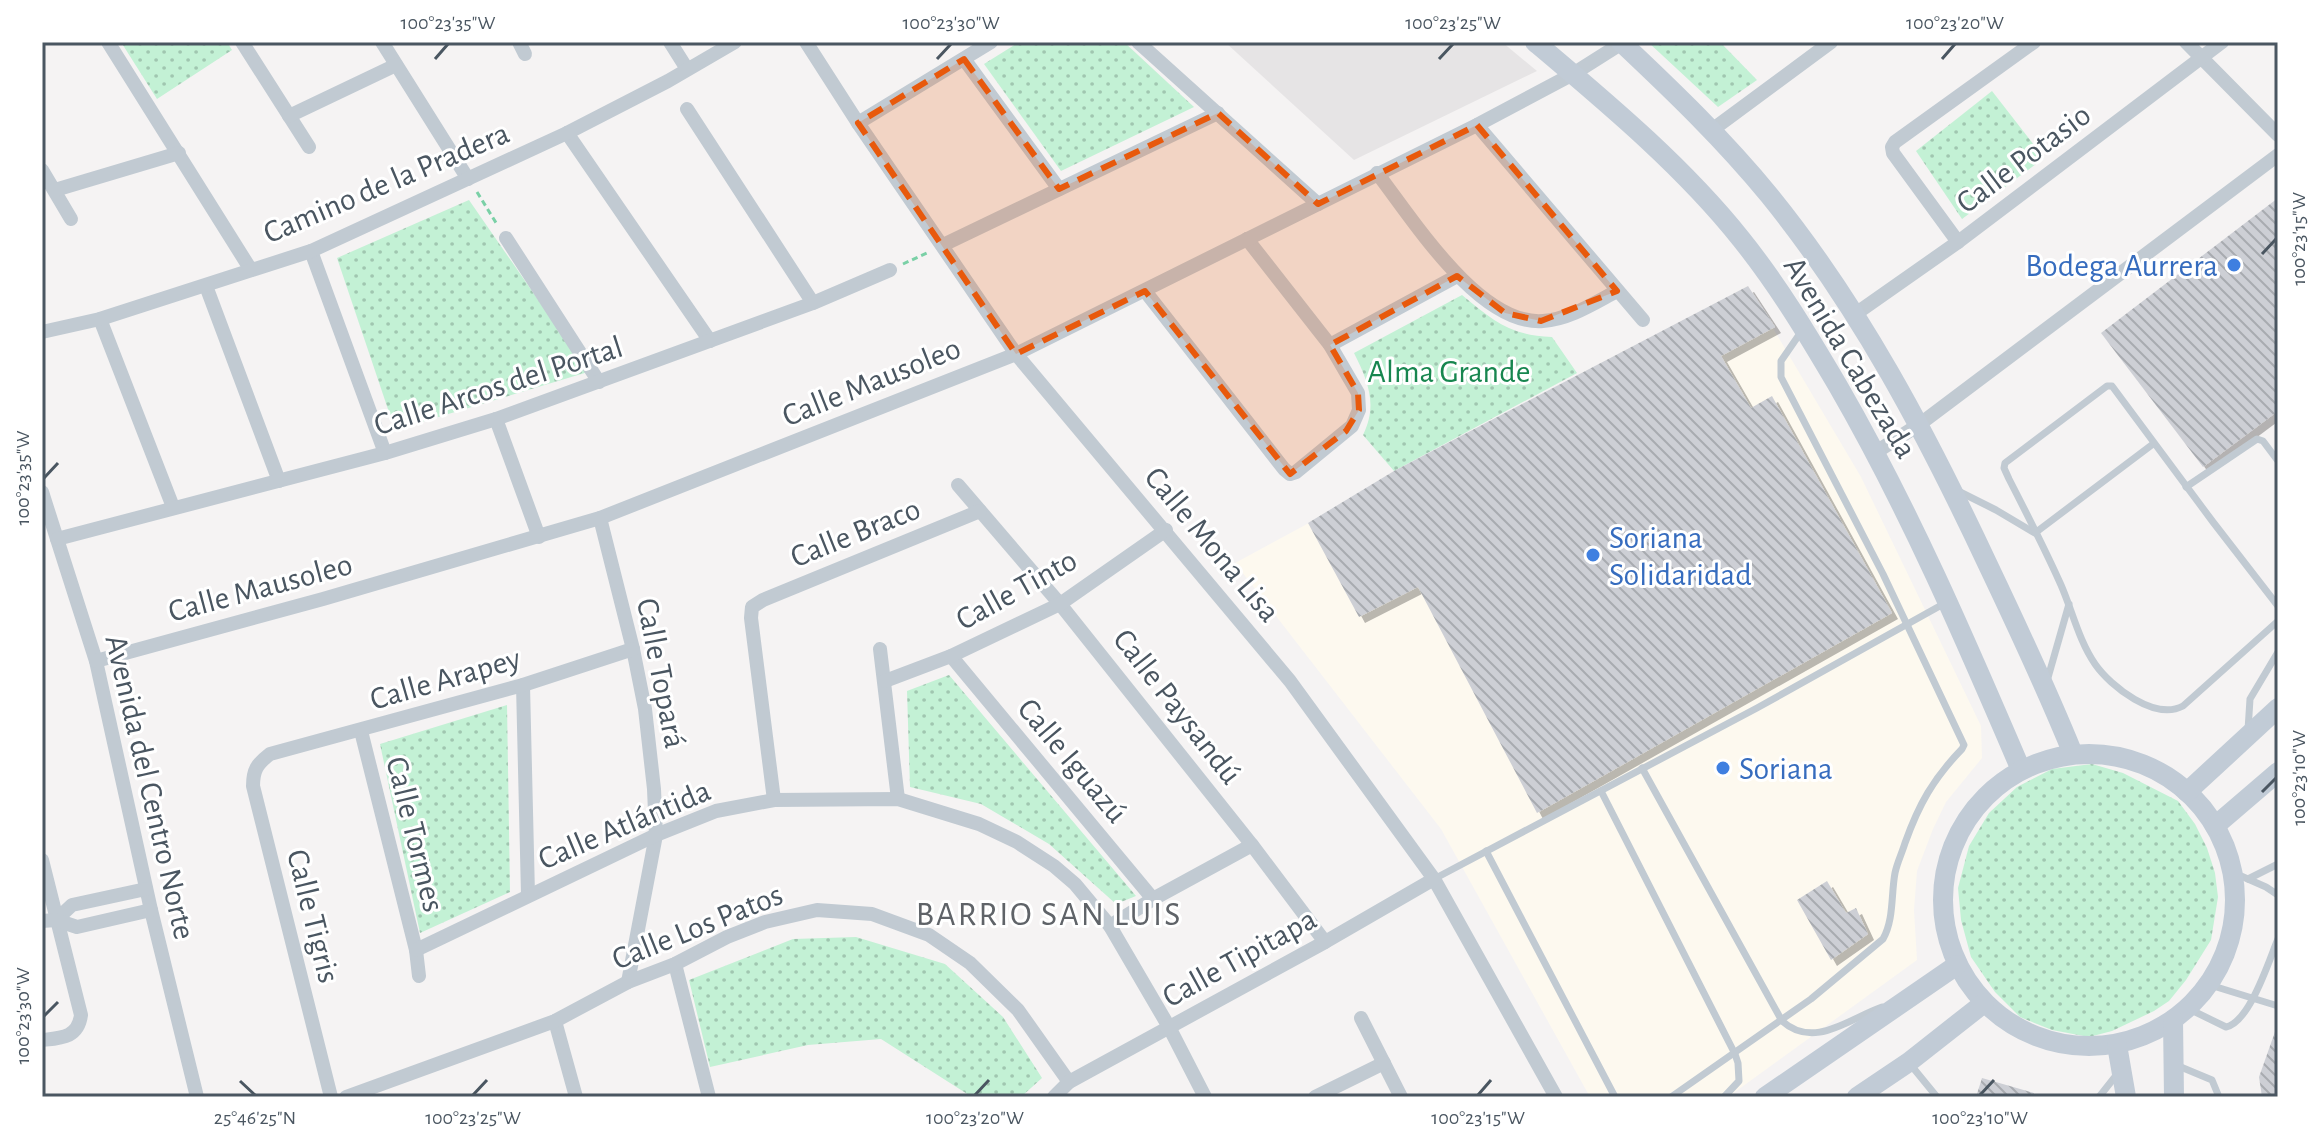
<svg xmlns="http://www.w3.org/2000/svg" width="2320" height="1139" font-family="'Alegreya Sans',sans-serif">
<defs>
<pattern id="grass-dots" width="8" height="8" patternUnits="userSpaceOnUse" patternTransform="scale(2)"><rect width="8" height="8" fill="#c3f1d5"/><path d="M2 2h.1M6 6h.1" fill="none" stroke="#a0c6b0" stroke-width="1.8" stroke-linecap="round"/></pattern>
<pattern id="building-back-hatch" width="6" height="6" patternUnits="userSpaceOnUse" patternTransform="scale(2)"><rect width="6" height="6" fill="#cdcfd5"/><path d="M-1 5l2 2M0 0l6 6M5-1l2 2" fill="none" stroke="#a8abb0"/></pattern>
<filter id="shadow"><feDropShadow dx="6" dy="6" stdDeviation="0" flood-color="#0004"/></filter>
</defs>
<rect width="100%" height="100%" fill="#f5f3f3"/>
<!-- commercial -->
<path fill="#fdf9ef" d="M1748 286 1861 477 1981 726 1982 758 1946 802 1933 829 1917 871 1914 910 1917 960 1728 1097H1590L1441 829 1235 563Z"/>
<!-- education -->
<path fill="#e6e4e5" d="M1225 42H1502L1537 71 1354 160Z"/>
<!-- grass -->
<g fill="url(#grass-dots)">
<path d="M121 42H227L232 50 157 99Z"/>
<path d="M1019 42H1124L1194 107 1061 171 984 64Z"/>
<path d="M1648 42H1720L1757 80 1718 107Z"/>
<path d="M1992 91 2044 158 1962 219 1916 151Z"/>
<path d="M469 200 588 372 395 430 337 258Z"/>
<path d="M1462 295C1494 321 1509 335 1552 337L1577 373 1394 471 1363 435C1378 405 1368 381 1354 353Z"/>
<path d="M949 675 1136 896 1116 904 1049 844 981 804 910 787 907 691Z"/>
<path d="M507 705 510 892 420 933 380 744Z"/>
<path d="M2092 764 2123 773 2178 801 2195 824 2207 848 2215 873 2218 897 2211 940 2186 980 2169 1001 2154 1011 2112 1031 2089 1037 2052 1030 2020 1017 1995 992 1971 957 1961 920 1958 888 1969 846 1989 813 2017 787 2052 769Z"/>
<path d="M856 937 945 964 1003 1017 1042 1078 1021 1097H972L881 1039 808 1045 710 1067 689 980 793 939Z"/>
</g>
<!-- building -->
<g fill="url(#building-back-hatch)" filter="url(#shadow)">
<path d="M2278 198V411L2203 467 2101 333Z"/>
<path d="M1748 286 1775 327 1721 356 1751 408 1772 396 1892 613 1537 813 1418 587 1359 617 1308 523 1394 471Z"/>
<path d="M1827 881 1846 913 1856 908 1868 934 1831 960 1797 900Z"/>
<path d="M2276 1029H2278V1097H2262L2259 1077Z"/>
<path d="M1982 1078 2034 1093V1097H1976Z"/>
</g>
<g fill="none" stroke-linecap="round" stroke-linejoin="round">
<!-- path -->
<g stroke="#7ad0a6" stroke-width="3" stroke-dasharray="6 4" stroke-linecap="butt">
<path d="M477 192 498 226"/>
<path d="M903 264 929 252"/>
</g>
<!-- service -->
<g stroke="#c1cad2" stroke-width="7">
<path d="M2186 487 2257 439 2263 441 2278 461"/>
<path d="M1960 492 1996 510 2033 532"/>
<path d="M2035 533 2153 444"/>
<path d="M2278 606 2213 522 2112 386H2107L2005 463 2004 468 2009 479C2027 514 2045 549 2061 585 2072 610 2079 641 2095 664 2111 687 2155 721 2183 706L2278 621"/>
<path d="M2047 681 2069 604"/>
<path d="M2248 730 2250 699 2278 652"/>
<path d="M1642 768 1782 1021C1814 1050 1850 1018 1882 1007"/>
<path d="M1601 791 1735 1054 1738 1063 1739 1081 1724 1097"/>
<path d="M1486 851 1615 1097"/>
<path d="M2232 872 2266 887 2278 895"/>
<path d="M1434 879 1757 708 1947 602"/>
<path d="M2248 879 2278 864"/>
<path d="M2210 985 2278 1006"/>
<path d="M2187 1008 2226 1027C2250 1022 2269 960 2278 939"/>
<path d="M1910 1064 1937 1097"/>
<path d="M2176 1065 2212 1080 2219 1097"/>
<path d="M1671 1097 1811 999 1883 939C1894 920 1891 894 1895 873 1897 863 1902 853 1905 843 1919 804 1933 779 1962 749L1964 745 1883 574 1781 377V361L1801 332"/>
<path d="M2099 1097 2118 1073"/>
</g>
<!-- minor -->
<g stroke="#c1cad2" stroke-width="14">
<path d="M108 42 251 270"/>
<path d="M242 42 309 147"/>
<path d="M382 42 468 179"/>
<path d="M519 42 525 54"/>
<path d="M670 42 687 69"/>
<path d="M806 42 858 123 1016 354 1290 681 1434 879 1556 1097"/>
<path d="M1138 42 1318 204"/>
<path d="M2186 42 2278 135"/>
<path d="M964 59 1059 189"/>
<path d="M687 109 813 303"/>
<path d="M289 116 396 65"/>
<path d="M858 123 991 42"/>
<path d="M1477 125 1643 320"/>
<path d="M1712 130 1831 42"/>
<path d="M567 133 710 341"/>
<path d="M42 170 71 219"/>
<path d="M1377 173C1412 218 1479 326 1543 321 1570 319 1594 303 1617 291"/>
<path d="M55 190 179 153"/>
<path d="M506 238 599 382"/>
<path d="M1958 242 1893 153 1892 147 1895 142 2034 42"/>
<path d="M943 245 1218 113"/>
<path d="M311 251 385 453"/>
<path d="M206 286 279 481"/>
<path d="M1145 291 1284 469 1290 474 1296 472 1352 426 1359 410 1358 393 1330 345 1247 239"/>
<path d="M1854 315 1958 242 2222 42"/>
<path d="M100 319 173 507"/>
<path d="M42 332 100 319 311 251 567 133 668 81 735 42"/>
<path d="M1330 345 1457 276"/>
<path d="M496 419 539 537"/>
<path d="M1876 452 1920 424 2278 155"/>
<path d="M958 485 1060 604 1252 845 1325 942"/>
<path d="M42 492 96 661 151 910 197 1097"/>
<path d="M600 518 633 649 645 709 654 789 656 835 628 982"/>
<path d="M57 539 385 453 496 419 813 303 890 270"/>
<path d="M880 649 898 799"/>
<path d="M951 656 1153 899"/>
<path d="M96 661 323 599 600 518 1016 354 1477 125 1573 74 1622 43"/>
<path d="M885 681 951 656 1060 604 1166 530"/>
<path d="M523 685 528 895"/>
<path d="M361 731 416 950 419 976"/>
<path d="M774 800 751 618 752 607 763 600 980 511"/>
<path d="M42 860 81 1015C78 1038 61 1038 42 1040"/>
<path d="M56 920 72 905 146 889"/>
<path d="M42 921 56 920 77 927 151 910"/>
<path d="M1110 926 1153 899 1252 845"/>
<path d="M416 950 656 835 716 811 774 800 898 799 979 824 1017 842 1054 866 1075 884 1110 926 1169 1027 1205 1097"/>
<path d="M675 964 709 1097"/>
<path d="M1361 1018 1401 1097"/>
<path d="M555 1021 576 1097"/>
<path d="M331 1097 253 786C253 770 257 764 270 754L523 685 633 649"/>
<path d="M346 1097 555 1021 628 982 675 964 727 937 765 922 817 910 872 914 929 935 970 963 1018 1010 1069 1082"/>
<path d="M1054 1097 1069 1082 1325 942 1434 879"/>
<path d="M1315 1097 1384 1063"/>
</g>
<!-- secondary -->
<g stroke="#c1cbd6" stroke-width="20">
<path d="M1535 42C1606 102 1683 166 1741 239 1778 285 1808 335 1838 386 1909 509 1965 639 2021 770"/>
<path d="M1621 42C1673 91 1724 140 1769 195 1860 307 1927 435 1988 565 2018 628 2047 690 2073 754"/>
<circle cx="2089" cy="900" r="146"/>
<path d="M2187 792 2278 708"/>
<path d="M2215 826 2278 772"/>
<path d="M2173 1020 2174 1097"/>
<path d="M2117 1045 2126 1097"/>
<path d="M1765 1097 1957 965"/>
<path d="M1857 1097 1909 1062 1984 1003"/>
</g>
</g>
<!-- marked area -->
<path fill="#e8590c" fill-opacity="0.2" stroke="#e8590c" stroke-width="6" stroke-dasharray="16 10" stroke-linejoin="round" d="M964 59 1059 189 1218 113 1318 204 1477 125 1617 291 1541 321 1505 313 1457 276 1330 345 1358 393 1359 410 1346 431 1290 474 1145 291 1016 354 858 123Z"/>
<!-- ticks -->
<path fill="none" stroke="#4a5661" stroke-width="3" d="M435 59 448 44M937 59 951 44M1439 59 1453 44M1942 59 1955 44M2262 254 2276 239M44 478 58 463M2262 792 2276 778M44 1016 58 1002M240 1081 255 1095M473 1095 487 1080M975 1095 989 1080M1478 1095 1491 1080M1980 1095 1994 1080"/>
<!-- markers -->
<g fill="#3f7fe0" stroke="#fff" stroke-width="3">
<circle cx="2234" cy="265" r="8"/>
<circle cx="1593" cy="555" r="8"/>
<circle cx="1723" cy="768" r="8"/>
</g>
<g text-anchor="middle" stroke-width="6" stroke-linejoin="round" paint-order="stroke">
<!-- street labels -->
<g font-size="32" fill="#4a5661" stroke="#fff">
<text transform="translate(2023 158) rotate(-37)" y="11">Calle Potasio</text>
<text transform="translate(386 182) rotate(-23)" y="11">Camino de la Pradera</text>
<text transform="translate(1851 357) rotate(59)" y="11">Avenida Cabezada</text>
<text transform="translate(871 381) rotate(-22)" y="11">Calle Mausoleo</text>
<text transform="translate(498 385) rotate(-18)" y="11">Calle Arcos del Portal</text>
<text transform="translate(855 532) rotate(-22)" y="11">Calle Braco</text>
<text transform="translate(1213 544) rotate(50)" y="11">Calle Mona Lisa</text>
<text transform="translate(260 587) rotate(-15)" y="11">Calle Mausoleo</text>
<text transform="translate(1016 589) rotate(-29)" y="11">Calle Tinto</text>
<text transform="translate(662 673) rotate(79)" y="11">Calle Topará</text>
<text transform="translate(445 678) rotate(-16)" y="11">Calle Arapey</text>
<text transform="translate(1178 706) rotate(52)" y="11">Calle Paysandú</text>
<text transform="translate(1073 760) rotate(50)" y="11">Calle Iguazú</text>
<text transform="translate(151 787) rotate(77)" y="11">Avenida del Centro Norte</text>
<text transform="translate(624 824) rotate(-23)" y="11">Calle Atlántida</text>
<text transform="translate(416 834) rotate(76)" y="11">Calle Tormes</text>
<text transform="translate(314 916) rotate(76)" y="11">Calle Tigris</text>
<text transform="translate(697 926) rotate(-22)" y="11">Calle Los Patos</text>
<text transform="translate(1239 957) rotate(-29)" y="11">Calle Tipitapa</text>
</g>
<!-- shop labels -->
<g font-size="32" fill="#366cbe" stroke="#fff" text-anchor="start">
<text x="2218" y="276" text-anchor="end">Bodega Aurrera</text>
<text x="1609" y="548">Soriana<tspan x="1609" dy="37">Solidaridad</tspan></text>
<text x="1739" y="779">Soriana</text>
</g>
<!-- park labels -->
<g font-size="32" fill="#17864f" stroke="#fff">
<text x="1449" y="382">Alma Grande</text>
</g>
<!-- neighbourhood labels -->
<g font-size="34" letter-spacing="2" fill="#5f6368" stroke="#fff">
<text x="1049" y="925">BARRIO SAN LUIS</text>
</g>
</g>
<!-- border -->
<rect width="2320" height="1139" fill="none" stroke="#ffffff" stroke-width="88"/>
<rect x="44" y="44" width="2232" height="1051" fill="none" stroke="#4a5661" stroke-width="3"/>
<g font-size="20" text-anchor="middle" fill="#4a5661">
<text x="448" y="29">100°23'35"W</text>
<text x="951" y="29">100°23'30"W</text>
<text x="1453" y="29">100°23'25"W</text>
<text x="1955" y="29">100°23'20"W</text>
<text transform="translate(2298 239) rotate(-90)" y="7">100°23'15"W</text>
<text transform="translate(22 478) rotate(-90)" y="7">100°23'35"W</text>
<text transform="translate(2298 778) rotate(-90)" y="7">100°23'10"W</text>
<text transform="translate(22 1016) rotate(-90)" y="7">100°23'30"W</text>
<text x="255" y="1124">25°46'25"N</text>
<text x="473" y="1124">100°23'25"W</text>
<text x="975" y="1124">100°23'20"W</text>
<text x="1478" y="1124">100°23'15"W</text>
<text x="1980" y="1124">100°23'10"W</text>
</g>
</svg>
